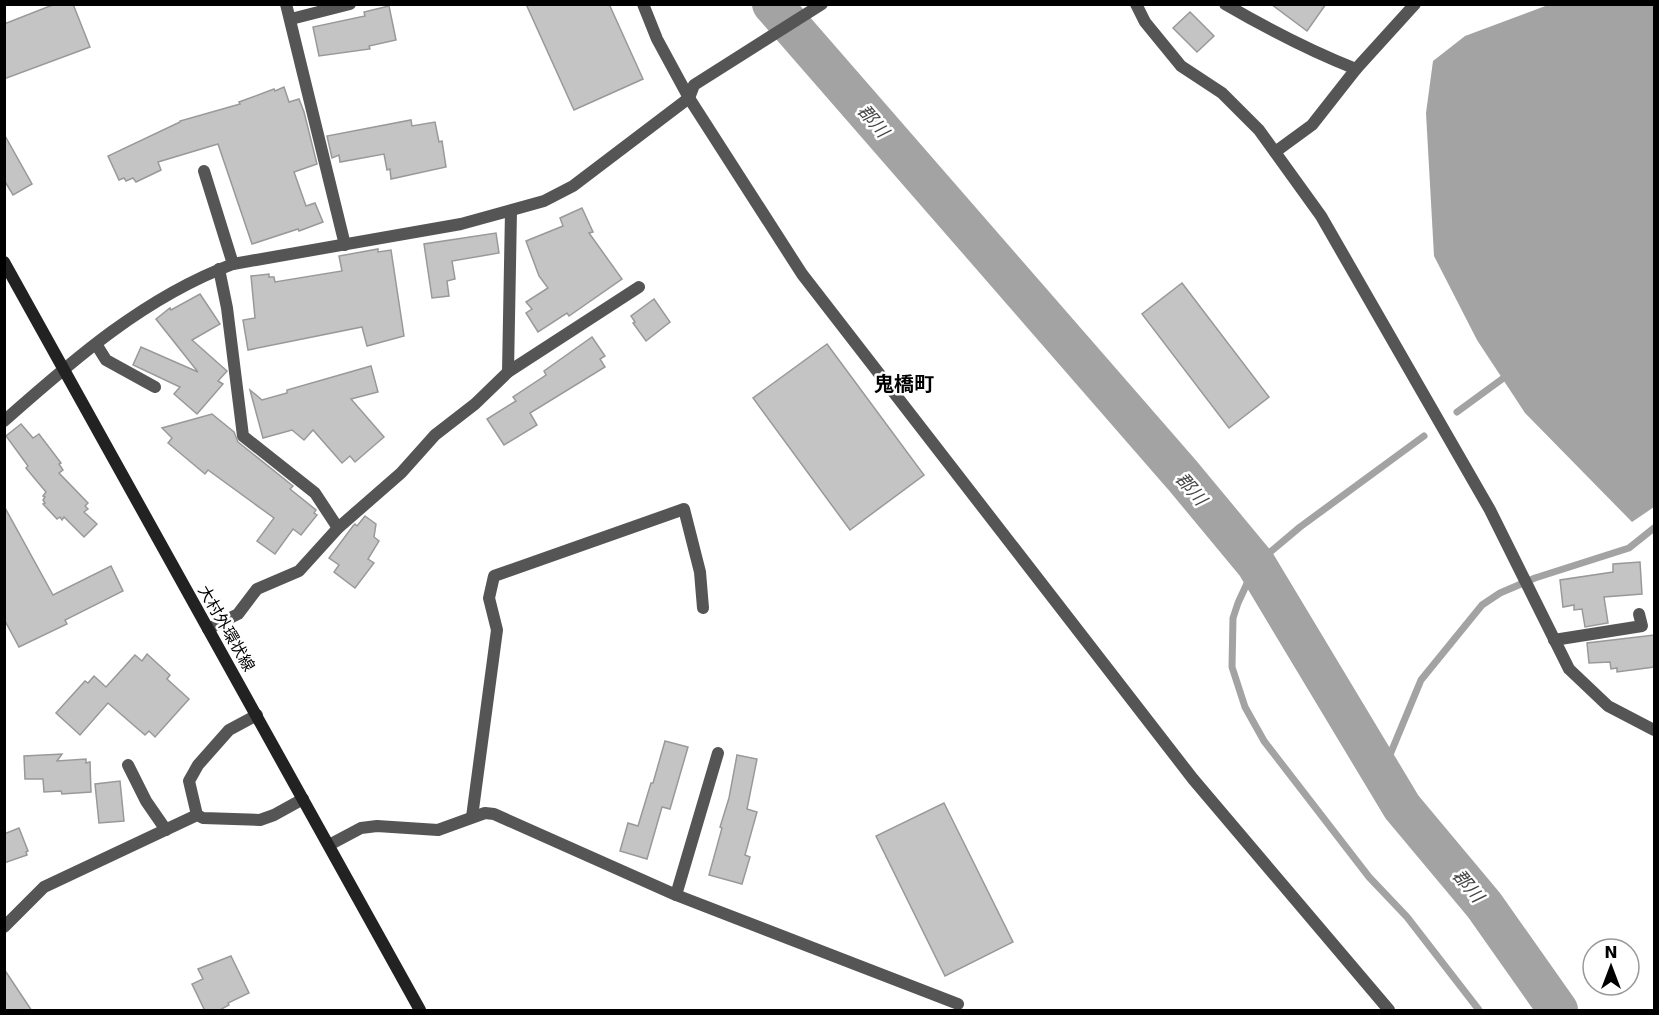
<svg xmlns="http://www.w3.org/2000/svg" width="1659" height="1015" font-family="'DejaVu Sans','Noto Sans JP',sans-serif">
<rect width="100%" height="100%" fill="#fff"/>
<!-- water -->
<path fill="#a3a3a3" d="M1548 5H1654V507L1632 522 1525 413 1477 340 1434 256 1426 113 1433 61 1465 36Z"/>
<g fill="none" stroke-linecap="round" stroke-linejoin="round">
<!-- stream -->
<g stroke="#a3a3a3" stroke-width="7">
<path d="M1457 412 1509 374"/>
<path d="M1424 436 1300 527 1256 564 1238 603 1233 618 1232 667 1245 707 1264 741 1369 877 1407 917 1479 1010"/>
<path d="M1382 774 1421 680 1482 605 1500 593 1535 578 1629 548 1654 528"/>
</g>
<!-- river -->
<path stroke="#a3a3a3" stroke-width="40" d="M772 4 1183 476 1256 564 1402 807 1484 905 1558 1010"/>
</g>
<!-- building -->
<g fill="#c4c4c4" stroke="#999" stroke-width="1.5">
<path d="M55 4H73L90 47 4 79V24Z"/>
<path d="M526 4H609L643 79 574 110Z"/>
<path d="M1271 4H1326L1307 31Z"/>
<path d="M389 6 396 40 369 46 370 49 319 56 313 27 365 16 364 12Z"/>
<path d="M1190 12 1214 36 1197 52 1173 28Z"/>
<path d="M284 87 289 102 299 99 304 112 317 164 294 172 306 206 315 203 323 222 299 231 298 229 252 244 218 144 158 162 161 170 136 182 133 178 126 181 124 178 119 180 108 156 180 122V121L240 104 239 102 274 89 275 91Z"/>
<path d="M411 120 412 126 435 122 439 142 442 141 446 167 391 179 390 169 387 170 384 154 340 162 339 155 332 158 327 136Z"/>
<path d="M4 134 32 184 13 195 4 180Z"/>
<path d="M582 208 593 232 589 233 622 279 569 316 567 313 538 332 526 313 532 309 526 302 548 288 539 276 526 241 563 226 560 218Z"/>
<path d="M496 233 499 253 452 261 455 279 447 281 449 296 432 298 424 244Z"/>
<path d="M378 249V252L391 250 404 336 367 346 362 327 248 350 243 320 255 318 251 276 269 274V277H274L275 282 342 271 339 256Z"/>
<path d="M1182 283 1269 397 1229 428 1142 314Z"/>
<path d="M200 294 220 324 192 340 227 371 218 381 223 384 197 414 174 394 180 387 133 365 141 347 198 372 156 319 170 308 171 310Z"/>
<path d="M654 299 670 322 646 341 633 323 635 322 631 316Z"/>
<path d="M592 337 605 356 600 359 605 367 530 413 537 425 504 445 487 419 516 401 513 397 546 375 544 371Z"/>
<path d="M827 344 924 475 850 530 753 398Z"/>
<path d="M371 366 378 392 351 399 384 437 355 462 350 456 342 463 313 430 304 440 292 430 263 438 250 390 262 400 287 393V390Z"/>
<path d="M212 414 234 432 238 442 293 486 290 489 316 510 314 513 317 515 301 535 293 529 275 554 257 541 274 518 208 470 205 474 168 443 172 438 162 428Z"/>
<path d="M21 424 33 438 39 434 61 463 59 464 63 470 59 473 88 503 85 506 88 509 84 512 97 524 84 537 64 517 62 520 60 517 57 519 43 504 45 503 43 500 45 497 43 496 46 492 26 468 28 466 6 436Z"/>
<path d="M4 506 53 595 111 566 123 591 65 620 67 624 19 647 4 619Z"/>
<path d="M365 516 376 524 374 537 379 541 368 559 374 563 355 588 334 572 339 565 329 558 353 526 355 524 357 526Z"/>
<path d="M1640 562 1642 594 1604 597 1608 623 1585 627 1582 609 1574 610V605L1563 607 1560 580 1613 572V564Z"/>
<path d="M1654 635V667L1617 672V668L1611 669 1610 662 1589 663 1587 643Z"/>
<path d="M147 654 170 675 167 679 189 699 155 737 149 731 145 735 108 703 80 735 56 713 85 681 88 683 94 676 106 687 135 655 142 661Z"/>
<path d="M665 741 688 747 670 809 662 807 647 859 620 851 628 823 638 826 651 783H653Z"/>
<path d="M62 754 57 761 86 759V763L90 762 91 792 62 794 61 791 44 792 43 779H25L24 756Z"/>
<path d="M737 755 757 759 747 809 757 812 745 855 750 857 742 884 709 875 722 828 720 827 729 798Z"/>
<path d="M120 781 124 821 99 823 95 784Z"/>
<path d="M944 803 1013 942 945 976 876 836Z"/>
<path d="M19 828 28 851 26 852 27 855 4 863V834Z"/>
<path d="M231 956 249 993 228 1003 229 1005 218 1011H205L192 984 203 979 198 969Z"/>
<path d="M4 969 32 1011H4Z"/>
</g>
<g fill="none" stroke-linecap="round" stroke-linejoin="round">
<!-- service -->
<g stroke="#555" stroke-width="12">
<path d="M689 98 802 274 1193 779 1389 1010"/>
<path d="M472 817 497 630 489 598 494 576 684 509 700 572 703 608"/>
</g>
<!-- minor -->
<g stroke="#555" stroke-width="12">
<path d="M286 4 345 245"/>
<path d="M643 4 657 39 689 98"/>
<path d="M1225 4C1268 29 1310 51 1356 69"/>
<path d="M291 19 350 4"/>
<path d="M1275 152 1312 125 1356 69 1415 4"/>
<path d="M204 171 233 264"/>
<path d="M219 269 227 308 243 436 315 493 338 528"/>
<path d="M96 344 106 360 155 387"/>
<path d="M508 372 639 287"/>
<path d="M4 421C74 359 145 297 233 264L461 224 544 201 573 186 689 98 694 85 822 4"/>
<path d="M208 629 238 614 257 589 299 571 338 528 401 473 435 435 475 404 508 372 511 211"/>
<path d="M1554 640 1642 626 1639 614"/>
<path d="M128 765 146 801 166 830"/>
<path d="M197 815 189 781 198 765 229 730 257 715"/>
<path d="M329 845 361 828 377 826 438 830 485 813 494 814 676 895 958 1004"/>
<path d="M676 895 718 753"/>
<path d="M4 927 44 887 197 815 203 818 260 820 274 815 303 799"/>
</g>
<!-- tertiary -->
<path stroke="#555" stroke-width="12" d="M1136 4 1145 22 1181 66 1222 93 1259 130 1321 216 1490 510 1569 669 1608 706 1654 730"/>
<!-- secondary -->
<path stroke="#222" stroke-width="12" d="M4 262 420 1010"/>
</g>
<g text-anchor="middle" stroke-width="5" stroke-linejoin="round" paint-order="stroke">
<!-- street labels -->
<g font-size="16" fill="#000" stroke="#fff">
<text transform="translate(227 628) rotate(60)" y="6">大村外環状線</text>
</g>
<!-- water labels -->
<g font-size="18" font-style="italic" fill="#444" stroke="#fff">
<text transform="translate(873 121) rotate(49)" y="6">郡川</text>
<text transform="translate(1191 489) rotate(49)" y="6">郡川</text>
<text transform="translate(1468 886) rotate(50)" y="6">郡川</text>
</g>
<!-- quarter labels -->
<g font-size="20" font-weight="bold" fill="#000" stroke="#fff">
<text x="904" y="391">鬼橋町</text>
</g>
</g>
<!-- border -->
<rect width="1659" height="1015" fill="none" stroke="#000000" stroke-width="12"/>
<!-- north arrow -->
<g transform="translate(1611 967)"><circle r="28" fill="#ffffff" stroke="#999999" stroke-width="1.5"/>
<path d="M0-4.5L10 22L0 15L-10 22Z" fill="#000000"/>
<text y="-9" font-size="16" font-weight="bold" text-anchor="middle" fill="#000000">N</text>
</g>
</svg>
